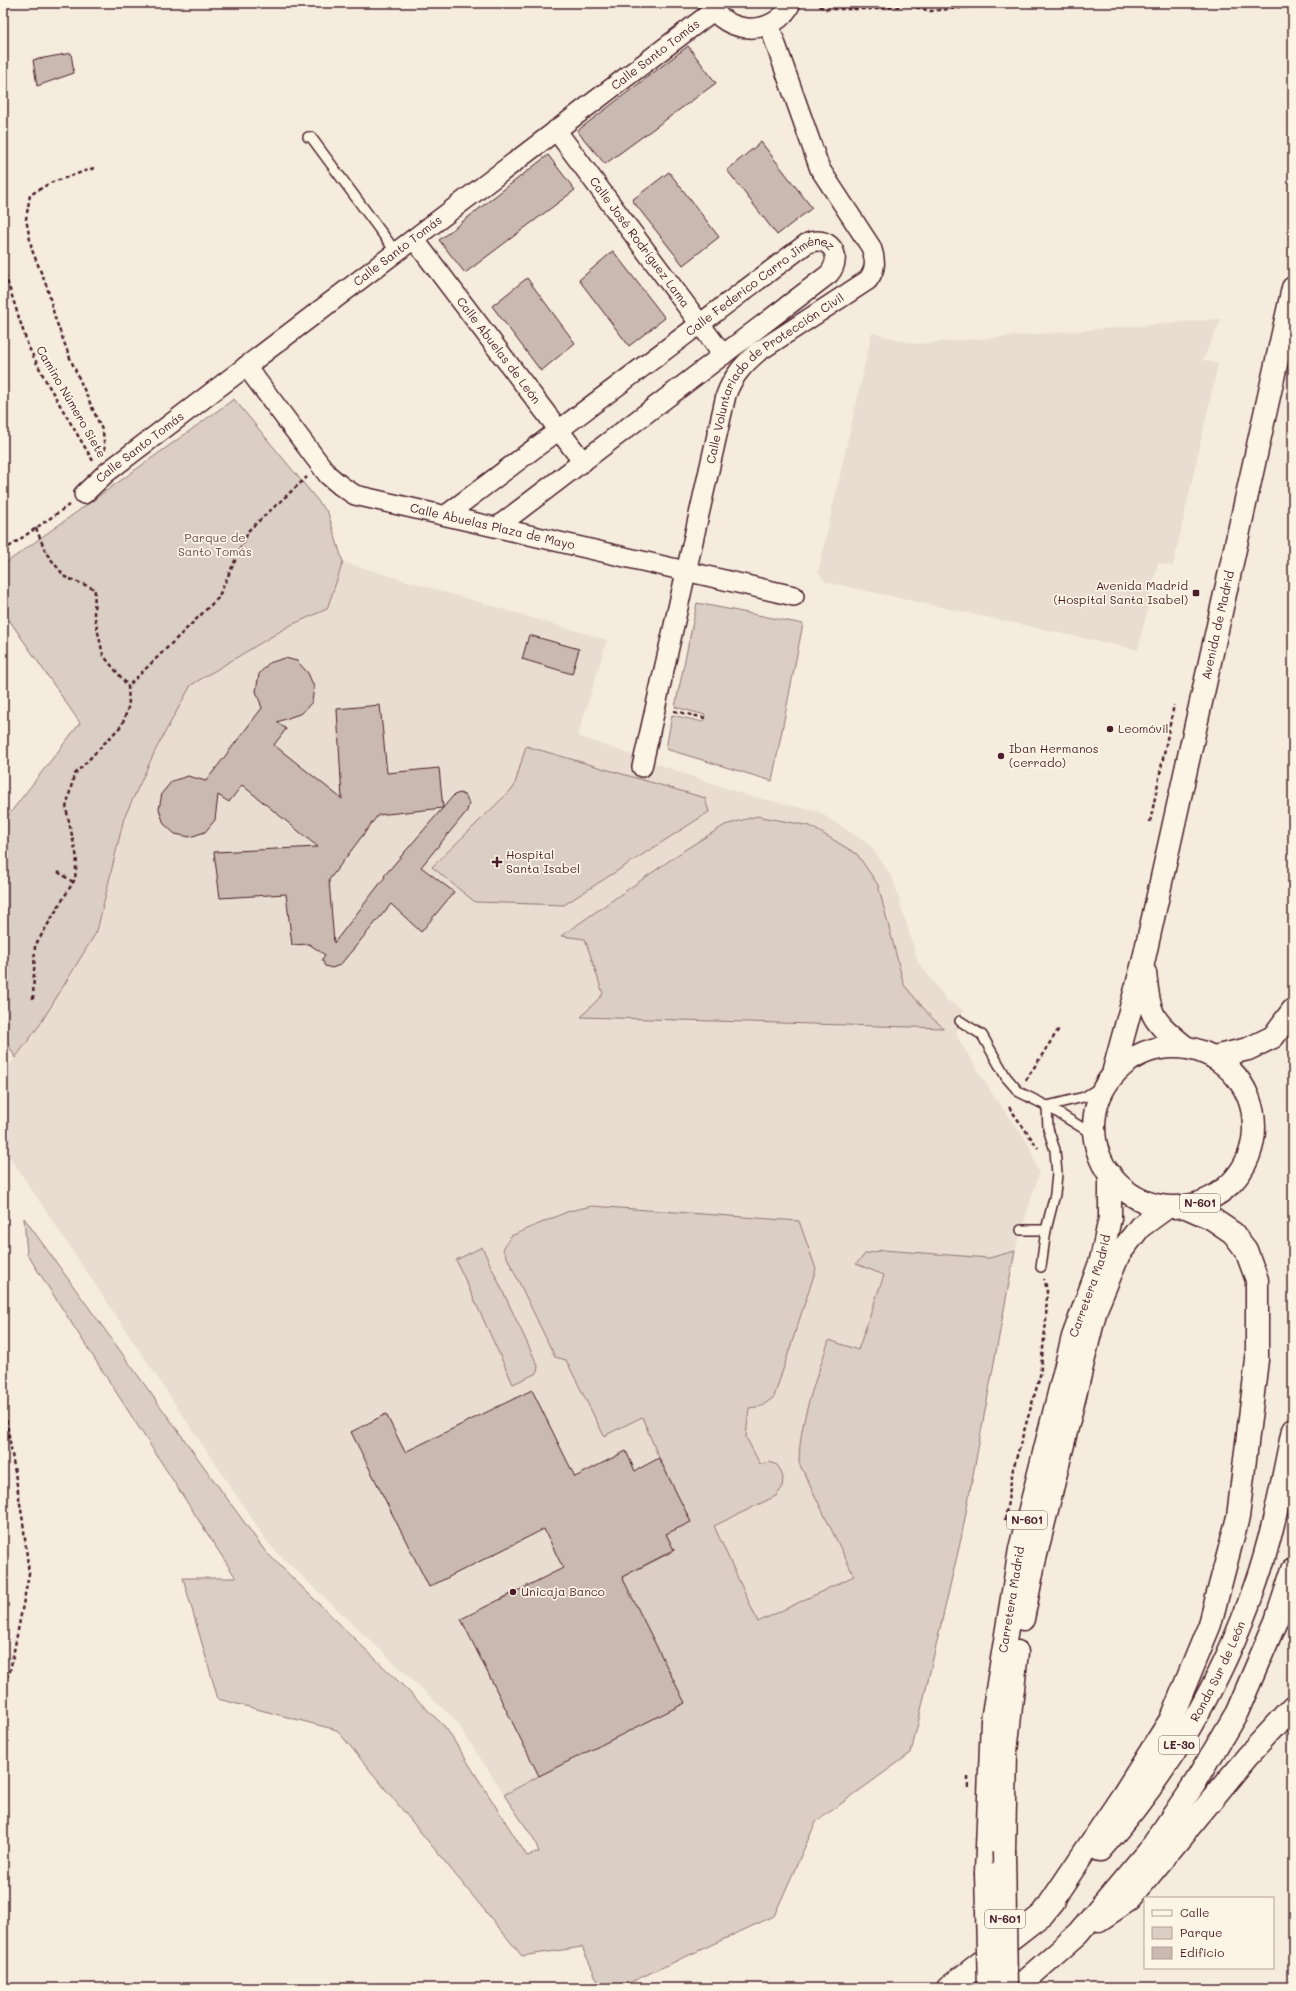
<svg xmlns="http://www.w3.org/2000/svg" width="1296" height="1991" font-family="Mali,sans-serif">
<rect width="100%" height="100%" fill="#f5ecde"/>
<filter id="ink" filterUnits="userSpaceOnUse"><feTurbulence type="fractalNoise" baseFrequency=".025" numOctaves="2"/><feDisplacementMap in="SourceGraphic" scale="8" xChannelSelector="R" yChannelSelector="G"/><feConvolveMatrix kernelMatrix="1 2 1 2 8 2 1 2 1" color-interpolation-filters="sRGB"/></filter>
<g filter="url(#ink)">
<!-- built -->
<g fill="#e8ddd0">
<path d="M1221 319 1203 360 1218 364 1173 566 1158 563 1138 650 826 582 818 572 872 333 916 344Z"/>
<path d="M343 562 607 640 578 736 745 795 819 812 870 845 893 879 918 962 948 1001 963 1010 956 1035 993 1095 1028 1143 1039 1174 1015 1251 961 1539 911 1753 816 1822 774 1916 618 1988H601L534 1839 455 1720 271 1547 3 1147V1074L39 1026 97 931 124 818 156 749 191 685 289 626 327 609Z"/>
</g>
<!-- green -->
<g fill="#dbcec4" stroke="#927678">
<path d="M234 399 328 513 343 562 327 609 289 626 191 685 156 749 124 818 97 931 39 1026 15 1058 3 1033V822L80 723 3 611V565Z"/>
<path d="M697 603 803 624 772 781 666 749 672 715 703 722 705 715 675 707Z"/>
<path d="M526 746 705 798 709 812 564 905 475 902 432 867 514 787Z"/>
<path d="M757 816 810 826 857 854 878 885 904 985 932 1018 944 1028 581 1017 603 994 585 939 561 936 686 849 725 825Z"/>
<path d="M592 1206 799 1221 816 1269 774 1397 762 1406 749 1408 746 1437 760 1464 770 1462 777 1465 781 1471 783 1477 782 1488 776 1496 714 1526 758 1622 854 1576 799 1463C799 1421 816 1380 829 1340L858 1350 884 1275 856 1264 865 1254 883 1250 989 1258 1015 1251 961 1539 911 1753 816 1822 774 1916 618 1988H601L582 1947 522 1956 337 1730 218 1699 183 1578H236L27 1254 24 1218 265 1551 446 1728 527 1856 539 1852 534 1839 504 1795 539 1776 622 1577 674 1551 666 1534 690 1521 659 1458 642 1417 604 1436 566 1360 555 1357 503 1249 511 1236 569 1211Z"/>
<path d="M482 1247 538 1366 537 1373 513 1384 456 1260Z"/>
</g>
<!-- building -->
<g fill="#cab9b1" stroke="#4a1f2b">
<path d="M688 46 716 83 605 164 577 131Z"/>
<path d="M71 53 74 73 37 86 33 60Z"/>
<path d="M761 142 812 208 777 235 727 170Z"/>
<path d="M548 155 575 190 465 273 439 240Z"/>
<path d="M669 172 719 237 683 265 632 200Z"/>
<path d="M613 251 665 318 629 346 579 280Z"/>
<path d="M527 278 575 343 541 371 492 306Z"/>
<path d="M529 635 579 649 572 674 522 659Z"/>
<path d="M285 658 297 661 308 673 314 687 312 702 302 713 277 722 286 729 274 745 342 799 337 709 380 705 387 773 439 768 443 808 378 815 329 880 334 943 385 877 384 876 454 795 460 793 466 796 469 804 467 811 421 867 454 892 421 932 391 904 340 965 332 968 325 966 322 959 325 955 309 944 292 945 286 894 220 898 214 852 318 847 242 785 229 802 218 795 215 820 205 832 190 837 175 834 164 824 159 809 162 793 172 781 188 776 206 781 262 708 256 691 259 674 269 663Z"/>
<path d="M532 1390 575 1477 626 1451 635 1471 659 1458 691 1522 666 1534 674 1550 622 1577 685 1703 539 1776 461 1619 563 1568 544 1529 429 1587 351 1432 386 1414 405 1452Z"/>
</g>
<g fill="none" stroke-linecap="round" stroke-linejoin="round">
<!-- lane casing -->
<g stroke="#4a1f2b" stroke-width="12">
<g id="lane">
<path d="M308 137H311L396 252"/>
<path d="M960 1021 982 1035 1006 1077 1019 1092 1047 1106 1094 1135"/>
<path d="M1047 1106 1084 1097 1102 1086"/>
<path d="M1021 1230H1046"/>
<path d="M1041 1267 1046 1230 1055 1194 1057 1174 1055 1150 1048 1129 1047 1106"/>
</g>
</g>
<!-- street casing -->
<g stroke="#4a1f2b" stroke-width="22">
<g id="street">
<path d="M709 3C725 35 775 38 791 3"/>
<path id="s1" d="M556 130 723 355"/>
<path id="s2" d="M414 239 583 462"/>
<path id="s3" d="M246 366 328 475 341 486 355 495 794 596"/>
<path id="s4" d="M84 494 106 473 713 11"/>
<path id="s5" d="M446 515 806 244C828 233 845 255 829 274L497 527"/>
<path id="s6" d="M642 767 726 395C733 376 743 365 758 352L868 280C876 269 876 261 871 247L820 169 769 25"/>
</g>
</g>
<!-- secondary casing -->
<g stroke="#4a1f2b" stroke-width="25">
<g id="secondary">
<path d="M1145 973C1150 1017 1151 1019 1185 1047"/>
<path id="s7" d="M1114 1070 1143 963 1293 288"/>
</g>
</g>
<!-- highway casing -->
<g stroke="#4a1f2b" stroke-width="25">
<g id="highway">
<circle cx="1174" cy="1127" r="80"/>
<path d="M1214 1057 1248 1049 1273 1037 1293 1010"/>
<path d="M1023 1619 1034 1563 1096 1309 1119 1254 1140 1227 1166 1208"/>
<path id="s8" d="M1100 1850C1168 1775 1222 1682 1255 1586 1273 1535 1282 1482 1293 1430"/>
<path d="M1004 1851 1006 1752 1017 1652"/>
<path id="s9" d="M986 1873 992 1720 1020 1549 1073 1337 1101 1260 1110 1218V1174"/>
<path d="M1043 1914 1123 1795 1171 1719 1210 1624 1238 1517 1257 1360V1280L1246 1250 1233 1233 1211 1218 1186 1207"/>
<path d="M1099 1920 1129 1900 1247 1757 1293 1707"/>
<path d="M948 1988 1043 1914 1053 1902"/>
<path d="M1017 1988 1078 1934 1153 1845 1195 1783 1237 1712 1276 1621 1293 1569"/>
</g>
</g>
<!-- path -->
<g stroke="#4a1f2b" stroke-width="2.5" stroke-dasharray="4 3" stroke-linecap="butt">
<path d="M813 3 826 9H881L907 5 930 11 1009 3"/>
<path d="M1033 3H1040"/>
<path d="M94 168 50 183 30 195 26 219 32 250 47 287 55 318 70 358 103 432 105 451"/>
<path d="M3 268 28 346 47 383 93 461"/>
<path d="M36 528 46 553 65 577 95 589 94 614 103 655 128 686"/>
<path d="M3 551 69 505"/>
<path d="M674 711 705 718"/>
<path d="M1150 822 1174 705"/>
<path d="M58 872 73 882"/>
<path d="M33 999 35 946 75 879 77 858 66 808 74 775 122 725 129 705 128 686 218 598 249 530 307 477"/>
<path d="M1026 1080 1060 1027"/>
<path d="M1009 1107 1038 1148"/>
<path d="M3 1399 23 1522 29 1574 10 1671 3 1684"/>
<path d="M1005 1520 1013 1469 1040 1376 1046 1321 1047 1289 1044 1279"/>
<path d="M968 1777V1788"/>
</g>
<!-- lane -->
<use href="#lane" stroke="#fcf5e5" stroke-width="9"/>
<!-- street -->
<use href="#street" stroke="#fcf5e5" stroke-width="19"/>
<!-- secondary -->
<use href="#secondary" stroke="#fcf5e5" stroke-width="22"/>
<!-- highway -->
<use href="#highway" stroke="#fcf5e5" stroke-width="22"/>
<!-- highway-bridge casing -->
<g stroke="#4a1f2b" stroke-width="25" stroke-linecap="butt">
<g id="highway-bridge">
<path d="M1004 1851 1006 1988"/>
<path d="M986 1873 989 1988"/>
</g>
</g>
<!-- highway-bridge -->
<use href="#highway-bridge" stroke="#fcf5e5" stroke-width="22"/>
</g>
</g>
<!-- markers -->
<g fill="#4a1f2b" stroke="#fcf5e5" stroke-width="1.5">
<rect x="1192" y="589" width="8" height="8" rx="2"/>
<circle cx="1110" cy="729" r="4"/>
<circle cx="1001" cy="756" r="4"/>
<path d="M495 856h4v4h4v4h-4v4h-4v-4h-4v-4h4z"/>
<circle cx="513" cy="1592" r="4"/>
</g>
<g text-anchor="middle" stroke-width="3.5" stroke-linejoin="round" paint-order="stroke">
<!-- shield labels -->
<g fill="#fcf5e5" stroke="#7f5f63" stroke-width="1">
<rect x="1180" y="1194" width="40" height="18" rx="3"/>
<rect x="1007" y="1511" width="40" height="18" rx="3"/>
<rect x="1159" y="1736" width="40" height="18" rx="3"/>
<rect x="985" y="1910" width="40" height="18" rx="3"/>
</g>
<g font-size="11" font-weight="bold" fill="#4a1f2b">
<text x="1200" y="1207">N-601</text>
<text x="1027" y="1524">N-601</text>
<text x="1179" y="1749">LE-30</text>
<text x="1005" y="1923">N-601</text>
</g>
<!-- street labels -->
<g font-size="12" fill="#4a1f2b" stroke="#fcf5e5">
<text dy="4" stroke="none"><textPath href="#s4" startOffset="721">Calle Santo Tomás</textPath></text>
<text dy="4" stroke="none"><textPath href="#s1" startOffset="140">Calle José Rodríguez Lama</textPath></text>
<text dy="4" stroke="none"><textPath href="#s4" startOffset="397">Calle Santo Tomás</textPath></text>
<text dy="4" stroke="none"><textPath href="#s5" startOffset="391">Calle Federico Carro Jiménez</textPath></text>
<text dy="4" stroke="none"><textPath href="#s2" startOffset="140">Calle Abuelas de León</textPath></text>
<text dy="4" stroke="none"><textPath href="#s6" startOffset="424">Calle Voluntariado de Protección Civil</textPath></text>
<text transform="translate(71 402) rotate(60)" y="4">Camino Número Siete</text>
<text dy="4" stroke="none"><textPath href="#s4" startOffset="73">Calle Santo Tomás</textPath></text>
<text dy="4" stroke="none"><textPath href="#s3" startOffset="311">Calle Abuelas Plaza de Mayo</textPath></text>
<text dy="4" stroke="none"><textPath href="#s7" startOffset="457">Avenida de Madrid</textPath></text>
<text dy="4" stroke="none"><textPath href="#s9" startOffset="599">Carretera Madrid</textPath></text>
<text dy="4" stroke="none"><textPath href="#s9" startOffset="275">Carretera Madrid</textPath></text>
<text dy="4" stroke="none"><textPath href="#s8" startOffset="215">Ronda Sur de León</textPath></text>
</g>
<!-- park labels -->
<g font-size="12" fill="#6e4b51" stroke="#fcf5e5">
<text x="215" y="542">Parque de<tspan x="215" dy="14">Santo Tomás</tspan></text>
</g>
<!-- poi labels -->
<g font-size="12" fill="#4a1f2b" stroke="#fcf5e5" text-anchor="start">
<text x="1188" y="590" text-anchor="end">Avenida Madrid<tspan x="1188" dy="14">(Hospital Santa Isabel)</tspan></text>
<text x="1118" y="733">Leomóvil</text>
<text x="1009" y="753">Iban Hermanos<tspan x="1009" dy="14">(cerrado)</tspan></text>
<text x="506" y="859">Hospital<tspan x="506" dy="14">Santa Isabel</tspan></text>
<text x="521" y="1596">Unicaja Banco</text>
</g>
</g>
<!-- margin -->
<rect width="1296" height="1991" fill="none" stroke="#fcf5e5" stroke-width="16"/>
<rect x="8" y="8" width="1280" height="1975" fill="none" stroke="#4a1f2b" stroke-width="1.5" filter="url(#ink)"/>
<!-- legend -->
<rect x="1144" y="1897" width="130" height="72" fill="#fcf5e5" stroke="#b59f9b"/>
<rect x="1152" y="1910" width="20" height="6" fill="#fcf5e5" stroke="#b59f9b"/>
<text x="1180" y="1917" font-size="12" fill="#4a1f2b">Calle</text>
<rect x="1152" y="1927" width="20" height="12" fill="#dbcec4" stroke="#b59f9b"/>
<text x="1180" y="1937" font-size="12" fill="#4a1f2b">Parque</text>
<rect x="1152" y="1947" width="20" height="12" fill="#cab9b1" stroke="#b59f9b"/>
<text x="1180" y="1957" font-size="12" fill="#4a1f2b">Edificio</text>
</svg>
